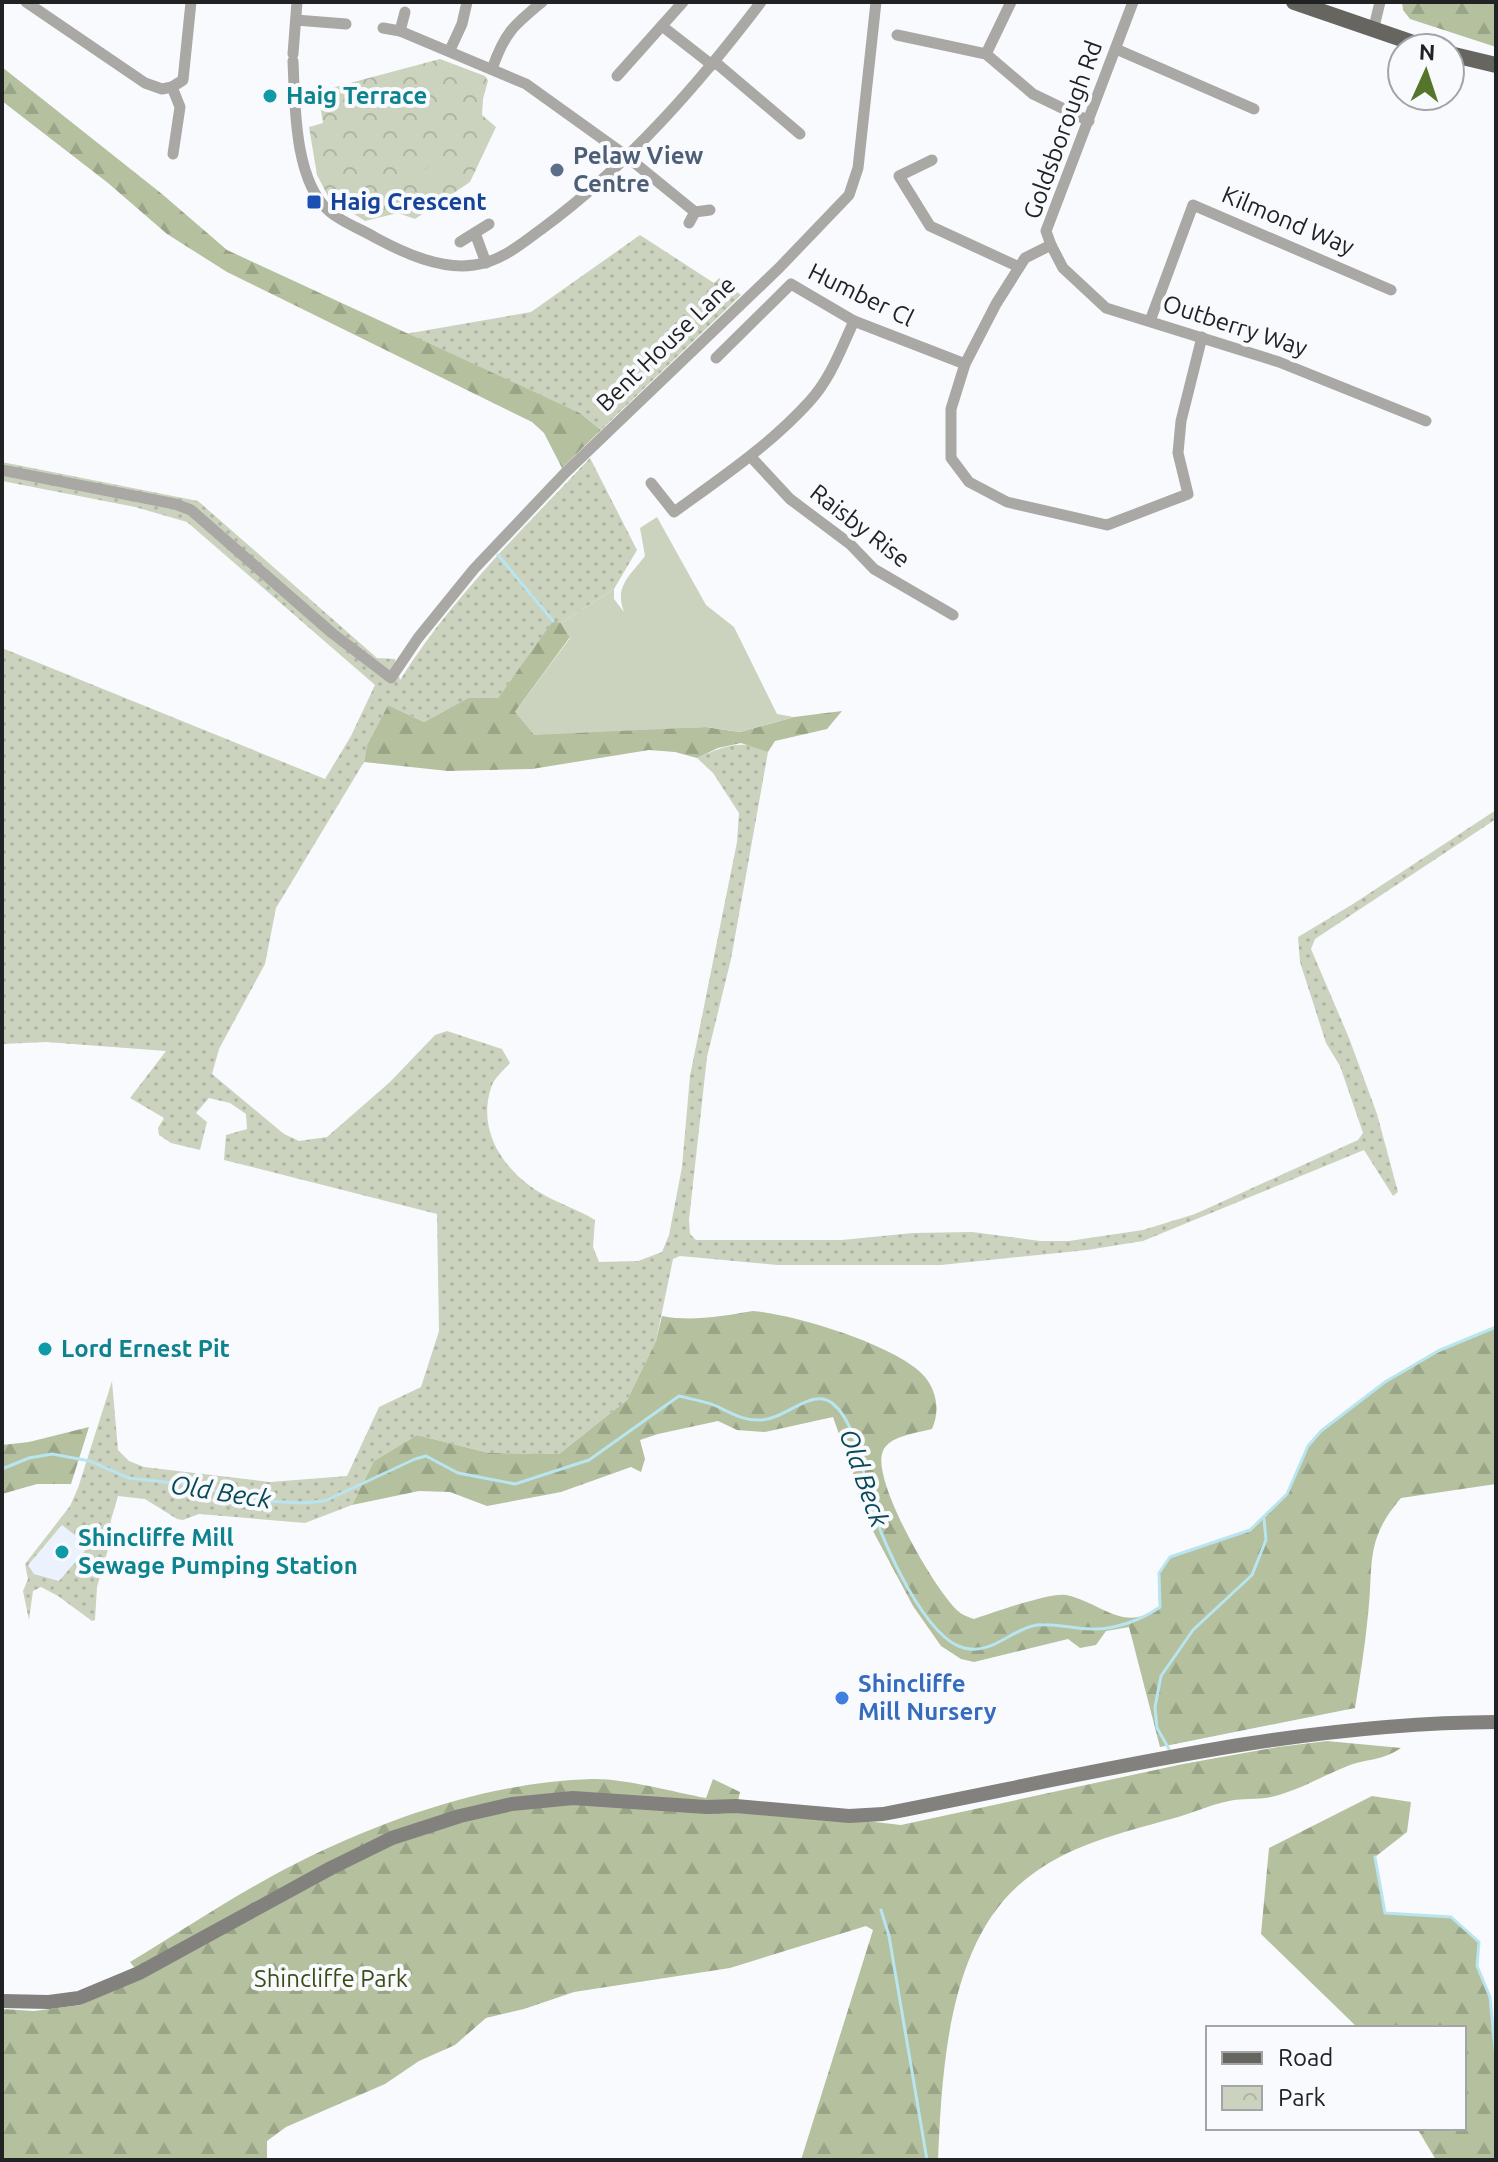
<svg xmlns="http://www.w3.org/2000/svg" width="1498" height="2162" font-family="Ubuntu,sans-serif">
<defs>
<pattern id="grass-dots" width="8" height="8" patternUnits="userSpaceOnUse" patternTransform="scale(2)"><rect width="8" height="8" fill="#cbd3be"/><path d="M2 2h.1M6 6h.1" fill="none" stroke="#aeb5a3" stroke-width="1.8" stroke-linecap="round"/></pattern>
<pattern id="forest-firs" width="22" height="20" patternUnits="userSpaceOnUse" patternTransform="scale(2)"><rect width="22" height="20" fill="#b4c09e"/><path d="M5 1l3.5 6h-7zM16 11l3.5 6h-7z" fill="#9aa588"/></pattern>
<pattern id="park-crowns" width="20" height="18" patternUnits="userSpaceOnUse" patternTransform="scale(2)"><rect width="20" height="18" fill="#cbd3be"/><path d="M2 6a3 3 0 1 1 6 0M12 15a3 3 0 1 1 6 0" fill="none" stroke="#aeb5a3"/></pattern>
</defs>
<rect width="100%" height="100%" fill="#f9fafe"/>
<!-- built -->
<path fill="#ecf1fe" d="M63 1525 89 1546 59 1581 34 1574 27 1565Z"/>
<!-- grass -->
<g fill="url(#grass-dots)" fill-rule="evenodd">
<path d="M640 235 714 283 719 278 741 295 601 430 580 413 405 334 531 312Z"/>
<path d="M590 458 637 550 614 589 561 623 553 622 498 698H468L424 722 388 705 367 745 364 762 276 908 265 964 219 1049 212 1074 284 1134 299 1141 327 1137 390 1082 435 1035 447 1031 502 1049 510 1063C504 1070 493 1079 491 1088 477 1130 503 1170 539 1192 557 1203 577 1209 595 1220L593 1247 599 1262 638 1261 662 1252 669 1235 682 1167 690 1076 737 842 739 813 713 773 697 758C722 747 743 738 768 752L731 959 707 1057 689 1220 690 1234 696 1240H842L913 1233 972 1232 1040 1241H1069L1143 1230 1195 1214 1358 1140 1363 1133 1340 1066 1326 1043 1300 962 1298 937 1353 904 1496 810V819L1315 939 1311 949 1349 1038 1377 1114 1398 1192 1393 1196 1364 1150 1143 1241 1087 1250 941 1265H777L680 1256 673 1259 656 1341 627 1400 559 1454 489 1453 417 1435 374 1461 352 1505 305 1523 199 1514 183 1520 177 1519 145 1499 118 1496 111 1520 109 1546 97 1587 95 1620 92 1621 58 1596 41 1587 33 1591 29 1620 23 1591 28 1579 25 1564 70 1506 78 1488 112 1381 118 1450 129 1461 144 1467 270 1482 347 1476 379 1407 421 1387 439 1331 437 1214 224 1160 226 1135 247 1129 246 1114 230 1103 209 1098 196 1113 207 1122 200 1150 171 1143 159 1135 158 1128 164 1118 130 1098 166 1051 46 1042 2 1044V648L325 779 351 736 375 685 187 522 135 507 2 481V462L198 501 377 658 395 659 400 680C451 598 524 528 590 458ZM62 1525 89 1546 59 1581 34 1574 28 1565Z"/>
</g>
<!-- forest -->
<g fill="url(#forest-firs)">
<path d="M1402 2H1496V47L1410 19 1403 10Z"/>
<path d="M2 67 162 194 227 250 580 413 601 430 562 468 544 433 532 422 227 272 167 234 108 183 2 101Z"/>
<path d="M553 621 561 623 570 637 515 712 641 729 706 727 740 732 794 717 842 711 827 729 775 741 768 752 741 743 718 748 697 758 675 752 649 750 532 769 448 771 364 762 367 745 388 705 424 722 468 698H498Z"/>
<path d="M753 1311C793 1314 900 1346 925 1377 937 1392 940 1411 932 1429 917 1433 889 1436 883 1451 870 1479 936 1592 958 1611 962 1615 968 1617 974 1619 991 1613 1051 1592 1066 1595 1101 1602 1123 1634 1160 1607L1159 1573 1170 1557 1250 1530 1287 1494 1308 1446 1321 1431 1385 1382 1438 1351 1496 1327V1484L1401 1498C1364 1541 1374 1564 1368 1615 1365 1646 1360 1677 1355 1708L1160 1747 1129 1627 1106 1631 1096 1645 1080 1648 1068 1639 974 1662 961 1659 941 1646 913 1606 873 1531 833 1417 765 1432 737 1430 718 1421 658 1434 640 1440 645 1459 641 1472 631 1467 561 1492 487 1506 450 1492 419 1491 352 1505 374 1461 417 1435 489 1453 559 1454 627 1400 656 1341 662 1316C693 1322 722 1316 753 1311Z"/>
<path d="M89 1427 71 1484H37L2 1494V1445L29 1442Z"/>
<path d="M1327 1741 1401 1748C1381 1761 1371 1758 1350 1765 1324 1775 1298 1791 1271 1797 1257 1800 1243 1798 1229 1801 1209 1805 1190 1814 1171 1819 1121 1833 1068 1845 1026 1879 948 1940 942 2069 938 2160H801L873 1930 866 1926 730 1968 574 1992 524 2009 486 2018 455 2045 419 2061 385 2084 286 2127 267 2141V2160H2V2009L34 2011 81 2005 138 1972 130 1962C185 1929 239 1892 297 1863 387 1818 490 1782 592 1779 623 1778 674 1792 706 1798L713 1779 740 1792 737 1806 901 1825 1183 1764 1278 1747Z"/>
<path d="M1372 1796 1411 1802 1407 1832 1375 1857 1385 1912 1451 1917 1479 1942 1477 1966 1490 1997 1496 2059V2160H1436L1417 2128H1464V2028H1358L1261 1934 1269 1848Z"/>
</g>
<!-- park -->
<path fill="url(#park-crowns)" d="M440 59 485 76 488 81 483 99 482 115 496 127 470 182 415 219 398 213 365 221 329 198 317 175 309 127 323 123 320 105 305 103V95Z"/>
<!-- garden -->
<g fill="#cbd3be">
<path d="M443 158 455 176 425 195 413 177Z"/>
<path d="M657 517 706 605 734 627 777 714 794 717 740 732 706 727 534 735 515 712 570 638 561 623 614 589V599L624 612C614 586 630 576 645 556L640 528Z"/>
</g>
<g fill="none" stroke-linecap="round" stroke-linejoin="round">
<!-- stream -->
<g stroke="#b8e5f0" stroke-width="3">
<path d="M498 555 553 621"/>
<path d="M2 1469 29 1458 52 1454 90 1461 129 1478 192 1485 248 1500 301 1503 325 1501 415 1459 426 1456 458 1473 515 1484 589 1460 679 1396C691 1399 703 1401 714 1405 730 1412 742 1421 760 1420 785 1420 812 1387 832 1403 858 1423 863 1479 873 1509 883 1544 926 1639 964 1648 993 1655 1011 1629 1037 1625 1056 1623 1073 1629 1092 1629 1113 1630 1142 1620 1160 1607L1159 1573 1170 1557 1250 1530 1287 1494 1308 1446 1321 1431 1385 1382 1438 1351 1496 1327"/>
<path d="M1169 1749 1157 1728 1155 1707 1161 1676 1193 1630 1252 1575 1266 1540 1264 1519"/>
<path d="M1375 1857 1385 1913 1451 1917 1479 1942 1477 1966 1490 1997 1496 2059"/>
<path d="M881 1910 889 1936 927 2160"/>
</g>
<!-- minor -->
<g stroke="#a9a8a5" stroke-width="11">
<path d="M26 2 145 83 162 89 172 87"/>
<path d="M1133 2 1046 231 1051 245 1025 258 996 304 965 364 951 409V458L969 482 1007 502 1107 525 1188 494 1178 453 1181 421 1202 337"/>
<path d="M296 20 346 24"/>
<path d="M662 26 712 65"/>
<path d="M383 28 400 31 526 84 625 155 695 212 689 223"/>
<path d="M400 31 405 12"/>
<path d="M1373 31 1380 2"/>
<path d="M897 35 986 54 1033 94 1089 121"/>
<path d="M1116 49 1254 109"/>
<path d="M450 50 462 24 467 2"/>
<path d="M293 54 297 2"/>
<path d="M986 54 1011 2"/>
<path d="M293 61C295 105 294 180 329 211 341 222 361 229 376 238 404 253 441 270 474 265 501 262 522 243 543 228 627 166 698 85 761 2"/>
<path d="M715 62 800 134"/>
<path d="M492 69C505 32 513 26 542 2"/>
<path d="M617 76 683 2"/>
<path d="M173 154 180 107 172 87 183 80 191 2"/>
<path d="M932 160 899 176 930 226 1019 267"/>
<path d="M695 212 710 210"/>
<path d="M475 233 486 263"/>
<path d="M460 242 489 224"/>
<path d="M1051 245 1063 268 1106 308 1279 362 1426 421"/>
<path d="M1150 321 1193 205 1391 290"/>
<path d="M716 358 791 284 854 321 965 364"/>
<path d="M751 457 790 499 850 544 874 569 953 615"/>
<path d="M2 470 175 504 191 510 332 633 391 678 418 638 474 569 565 473 779 268 849 195 858 168 876 2"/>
<path d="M651 483 674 512C721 478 770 445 809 402 830 380 841 349 854 321"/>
</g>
<!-- secondary -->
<path stroke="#82817d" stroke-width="14" d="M2 2001 49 2002 79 1998 139 1973 331 1868 392 1838 460 1816 512 1804 573 1798 706 1807 736 1806 849 1816 883 1814C1086 1775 1288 1723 1496 1722"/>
<!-- primary -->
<g stroke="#676560" stroke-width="16">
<path d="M1294 2 1428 48"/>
<path d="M1450 54 1496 65"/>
</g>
</g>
<!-- markers -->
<g fill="#0f9aa8" stroke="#f9fafe" stroke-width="3">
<circle cx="270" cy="96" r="8"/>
<circle cx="45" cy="1349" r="8"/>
<circle cx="62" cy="1552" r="8"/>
</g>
<circle fill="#5c6f8a" stroke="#f9fafe" stroke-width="3" cx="557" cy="170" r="8"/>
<rect fill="#1a4fb4" stroke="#f9fafe" stroke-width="3" x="306" y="194" width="16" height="16" rx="4"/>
<circle fill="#3f7fe0" stroke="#f9fafe" stroke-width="3" cx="842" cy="1698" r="8"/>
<g text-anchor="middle" stroke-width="8" stroke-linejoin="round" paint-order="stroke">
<!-- culture labels -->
<g font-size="24" font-weight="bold" fill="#0d838f" stroke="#f9fafe" text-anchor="start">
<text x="286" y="104">Haig Terrace</text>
<text x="61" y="1357">Lord Ernest Pit</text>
<text x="78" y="1546">Shincliffe Mill<tspan x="78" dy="28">Sewage Pumping Station</tspan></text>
</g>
<!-- street labels -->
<g font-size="24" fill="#212224" stroke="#f9fafe">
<text transform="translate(1063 130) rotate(-70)" y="8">Goldsborough Rd</text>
<text transform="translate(1288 221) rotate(23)" y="8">Kilmond Way</text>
<text transform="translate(861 295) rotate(26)" y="8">Humber Cl</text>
<text transform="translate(1235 326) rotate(18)" y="8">Outberry Way</text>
<text transform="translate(666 344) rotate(-44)" y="8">Bent House Lane</text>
<text transform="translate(860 526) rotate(38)" y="8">Raisby Rise</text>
</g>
<!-- service labels -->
<g font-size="24" font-weight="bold" fill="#4e5e75" stroke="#f9fafe" text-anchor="start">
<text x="573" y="164">Pelaw View<tspan x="573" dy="28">Centre</tspan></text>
</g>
<!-- transit labels -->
<g font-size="24" font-weight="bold" fill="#164399" stroke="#f9fafe" text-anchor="start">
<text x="330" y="210">Haig Crescent</text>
</g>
<!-- shop labels -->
<g font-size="24" font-weight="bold" fill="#366cbe" stroke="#f9fafe" text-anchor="start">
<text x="858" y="1692">Shincliffe<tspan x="858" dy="28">Mill Nursery</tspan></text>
</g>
<!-- park labels -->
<g font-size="24" fill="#3c4c17" stroke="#f9fafe">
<text x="331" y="1987">Shincliffe Park</text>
</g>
<!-- water labels -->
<g font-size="26" font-style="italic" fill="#074956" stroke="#f9fafe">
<text transform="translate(864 1478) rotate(71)" y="9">Old Beck</text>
<text transform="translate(221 1492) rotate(9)" y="9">Old Beck</text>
</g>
</g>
<!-- border -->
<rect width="1498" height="2162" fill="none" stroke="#212224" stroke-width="8"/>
<!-- legend -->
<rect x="1206" y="2026" width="260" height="104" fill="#f9fafe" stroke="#a3a4a7" stroke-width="2"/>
<rect x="1222" y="2052" width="40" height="12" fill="#676560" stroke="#a3a4a7" stroke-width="2"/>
<text x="1278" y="2066" font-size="24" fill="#212224">Road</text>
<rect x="1222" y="2086" width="40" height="24" fill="url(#park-crowns)" stroke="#a3a4a7" stroke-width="2"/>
<text x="1278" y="2106" font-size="24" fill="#212224">Park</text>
<!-- north arrow -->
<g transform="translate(1426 72) rotate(3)"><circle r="38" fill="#f9fafe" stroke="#a3a4a7" stroke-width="2"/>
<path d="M0-6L14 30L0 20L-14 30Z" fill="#55752b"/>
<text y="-12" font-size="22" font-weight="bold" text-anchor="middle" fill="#212224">N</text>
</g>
</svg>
